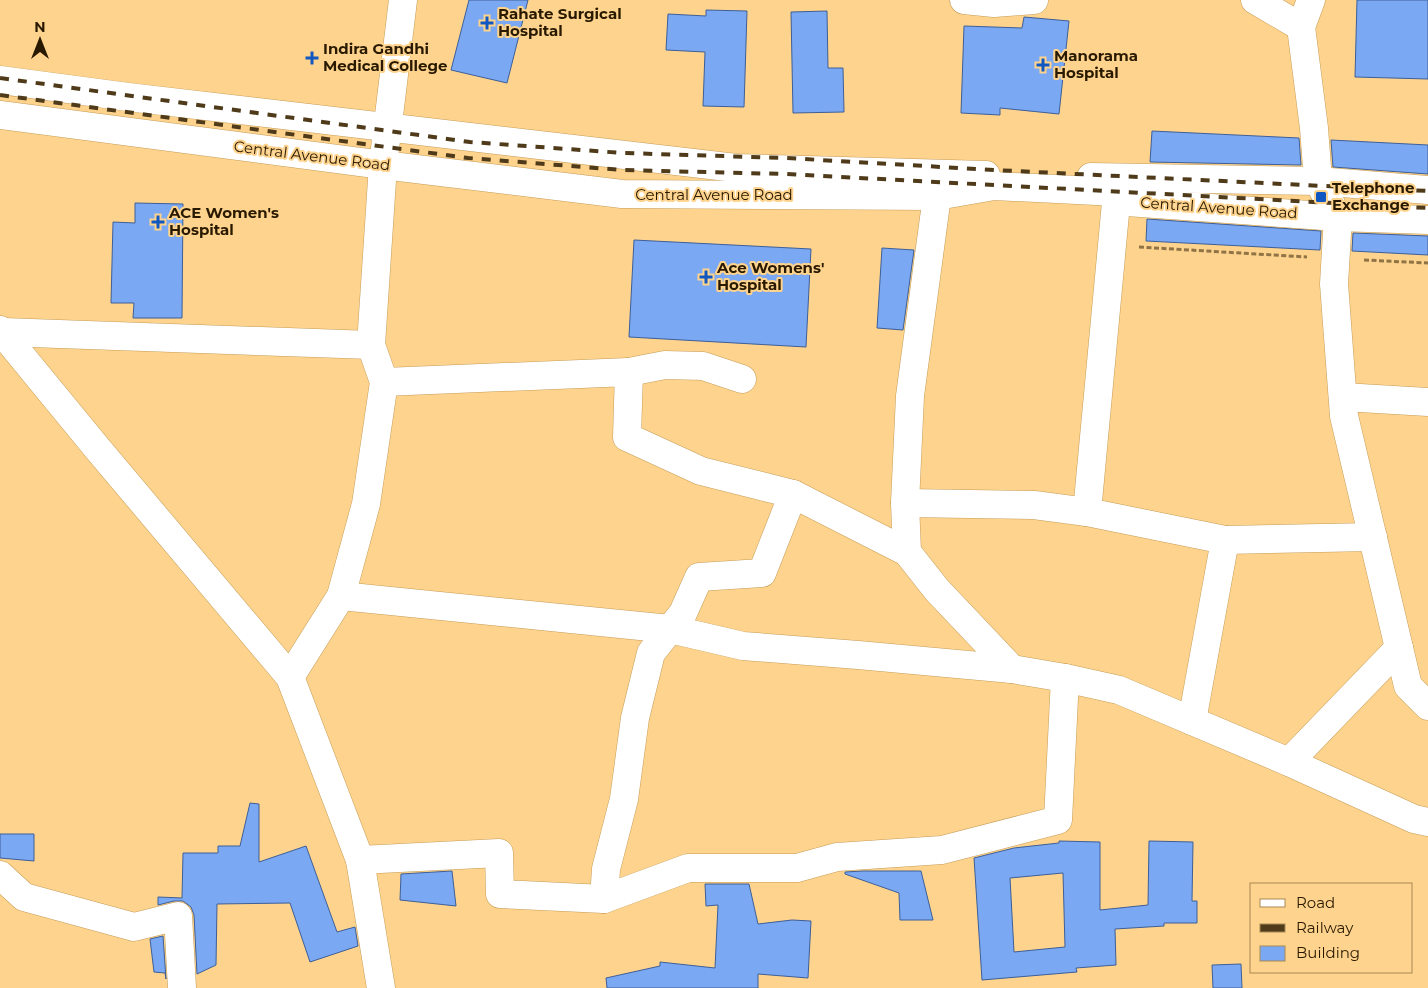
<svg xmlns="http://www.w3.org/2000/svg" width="1428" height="988" font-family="Montserrat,sans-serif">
<rect width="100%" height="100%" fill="#fed38d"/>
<!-- building -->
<g fill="#7aa8f3" stroke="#3d5f98" fill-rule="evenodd">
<path d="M469 0H528L507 83 451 70Z"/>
<path d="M1357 0H1428V79L1355 77Z"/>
<path d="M706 10 747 11 744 107 703 106 705 52 666 50 668 14 706 16Z"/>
<path d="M827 11 828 68H843L844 112 793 113 791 12Z"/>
<path d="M1024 17 1069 21 1059 114 1000 108V115L961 113 964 26 1022 28Z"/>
<path d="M1152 131 1299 138 1301 165 1150 162Z"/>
<path d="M1331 140 1428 145V174L1333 167Z"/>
<path d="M135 203 183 204 182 318H133L134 303H111L113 222 135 223Z"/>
<path d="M1147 219 1321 231 1320 250 1146 241Z"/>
<path d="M1353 233 1428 236V255L1352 251Z"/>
<path d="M634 240 811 249 806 347 629 337Z"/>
<path d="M882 248 914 250 903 330 877 328Z"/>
<path d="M250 803 259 804V862L306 846 337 932 355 927 358 946 310 962 290 903 217 904 216 965 197 974 194 915 191 907 183 901H174L158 905V897L182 898 183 853H218V846H240Z"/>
<path d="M0 834H34V861L0 858Z"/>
<path d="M1059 841 1100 842V910L1148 905 1149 841 1193 842 1192 901H1197V923H1164V926L1115 929 1116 965 1076 968 1077 972 982 980 974 858 1014 848 1059 843ZM1063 873 1065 947 1014 952 1010 878Z"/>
<path d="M452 871 456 906 400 900 401 874Z"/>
<path d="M863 871H921L933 920H900L899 893 845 874V872Z"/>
<path d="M705 884H749L758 924 792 920 811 921 808 978 758 974V988H607L606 978 660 966V962L715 968 718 905 706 906Z"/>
<path d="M163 936 166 979 165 973 154 972 150 939Z"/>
<path d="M1241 964 1242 988H1213L1212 965Z"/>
</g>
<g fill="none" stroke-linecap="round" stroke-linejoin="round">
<!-- minor casing -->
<g stroke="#c59d57" stroke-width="29">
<g id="minor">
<path d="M964 0 994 3 1034 0"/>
<path d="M1255 0 1301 27 1311 0"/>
<path d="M1301 27 1314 128 1318 181 1338 217 1334 284 1344 416 1408 686 1428 706"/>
<path d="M1117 192 1087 512 1225 540 1192 721"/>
<path d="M0 330 97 448 290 677 360 860 381 988"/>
<path d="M3 332 371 345 384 382 366 504 341 596 290 677"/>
<path d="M371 345 383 165 403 0"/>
<path d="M629 372 665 365 703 366 742 379"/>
<path d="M1343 397 1428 402"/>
<path d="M793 494 907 552 937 590 1012 669"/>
<path d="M905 503 1034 505 1087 512"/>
<path d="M1225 540 1373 537"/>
<path d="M907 552 905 503 910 396 937 196"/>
<path d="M341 596 670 629 743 646 858 655 1012 669 1065 678"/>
<path d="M1399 648 1289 762 1414 819 1428 822"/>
<path d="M360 860 499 853 500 894 604 899 606 869 624 799 635 718 651 653 683 613 699 577 762 573 793 494 701 471 627 437 629 372 384 382"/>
<path d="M0 875 24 897 134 927 178 916 182 988"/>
<path d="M604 899 688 868H797L837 857 942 850 1058 820 1065 678 1119 690 1289 762"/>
</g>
</g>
<!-- major casing -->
<g stroke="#c59d57" stroke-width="29">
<g id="major">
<path d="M0 80 128 97 736 168 986 175"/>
<path d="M0 115 383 165 622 194 937 196 994 186 1117 192 1127 202 1338 217 1428 220"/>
<path d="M1091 177 1318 181 1428 190"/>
</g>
</g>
<!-- path -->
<g stroke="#917445" stroke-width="3" stroke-dasharray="5 2.5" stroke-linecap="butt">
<path d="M1139 247 1307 257"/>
<path d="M1364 260 1428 263"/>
</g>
<!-- minor -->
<use href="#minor" stroke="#fff" stroke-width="28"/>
<!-- major -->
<use href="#major" stroke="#fff" stroke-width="28"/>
<!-- rail -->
<g stroke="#4f3b1a" stroke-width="4" stroke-dasharray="9 9" stroke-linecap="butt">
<path d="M0 78 470 142 623 153 786 158 994 170 1428 191"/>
<path d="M0 95 468 158 622 170 785 174 1428 208"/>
</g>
</g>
<!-- markers -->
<g fill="#1157c2" stroke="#fed38d" stroke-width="2">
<path d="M484.5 15.5h5v5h5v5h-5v5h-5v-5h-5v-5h5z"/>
<path d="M309.5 50.5h5v5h5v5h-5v5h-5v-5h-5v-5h5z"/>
<path d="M1040.5 57.5h5v5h5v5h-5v5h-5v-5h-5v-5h5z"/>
<rect x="1315" y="191" width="12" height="12" rx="2.5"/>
<path d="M155.5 214.5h5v5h5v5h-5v5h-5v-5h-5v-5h5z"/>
<path d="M703.5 269.5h5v5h5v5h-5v5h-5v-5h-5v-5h5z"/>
</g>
<g text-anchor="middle" stroke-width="4" stroke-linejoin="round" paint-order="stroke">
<!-- poi labels -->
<g font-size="15" font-weight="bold" fill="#281900" stroke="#fed38d" text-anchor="start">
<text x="498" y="19">Rahate Surgical<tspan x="498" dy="17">Hospital</tspan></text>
<text x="323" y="54">Indira Gandhi<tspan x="323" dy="17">Medical College</tspan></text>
<text x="1054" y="61">Manorama<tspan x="1054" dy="17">Hospital</tspan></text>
<text x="1332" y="193">Telephone<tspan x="1332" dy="17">Exchange</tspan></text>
<text x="169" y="218">ACE Women's<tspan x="169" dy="17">Hospital</tspan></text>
<text x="717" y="273">Ace Womens'<tspan x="717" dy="17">Hospital</tspan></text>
</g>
<!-- street labels -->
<g font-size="15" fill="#281900" stroke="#fed38d">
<text transform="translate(312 156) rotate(7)" y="5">Central Avenue Road</text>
<text x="714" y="200">Central Avenue Road</text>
<text transform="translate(1219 208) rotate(4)" y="5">Central Avenue Road</text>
</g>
</g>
<!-- legend -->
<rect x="1250" y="883" width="162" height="90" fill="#fed38d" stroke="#a88955"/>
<rect x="1260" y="899" width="25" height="8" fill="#ffffff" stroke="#a88955"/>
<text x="1296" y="908" font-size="15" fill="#281900">Road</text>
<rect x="1260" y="924" width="25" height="8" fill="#4f3b1a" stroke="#a88955"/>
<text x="1296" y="933" font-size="15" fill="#281900">Railway</text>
<rect x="1260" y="946" width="25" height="15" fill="#7aa8f3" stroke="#a88955"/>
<text x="1296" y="958" font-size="15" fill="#281900">Building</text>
<!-- north arrow -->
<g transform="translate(40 40)" stroke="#fed38d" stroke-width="4" paint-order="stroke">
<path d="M0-4L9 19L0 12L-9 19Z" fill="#281900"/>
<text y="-8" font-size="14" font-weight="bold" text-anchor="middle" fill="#281900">N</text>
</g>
</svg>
